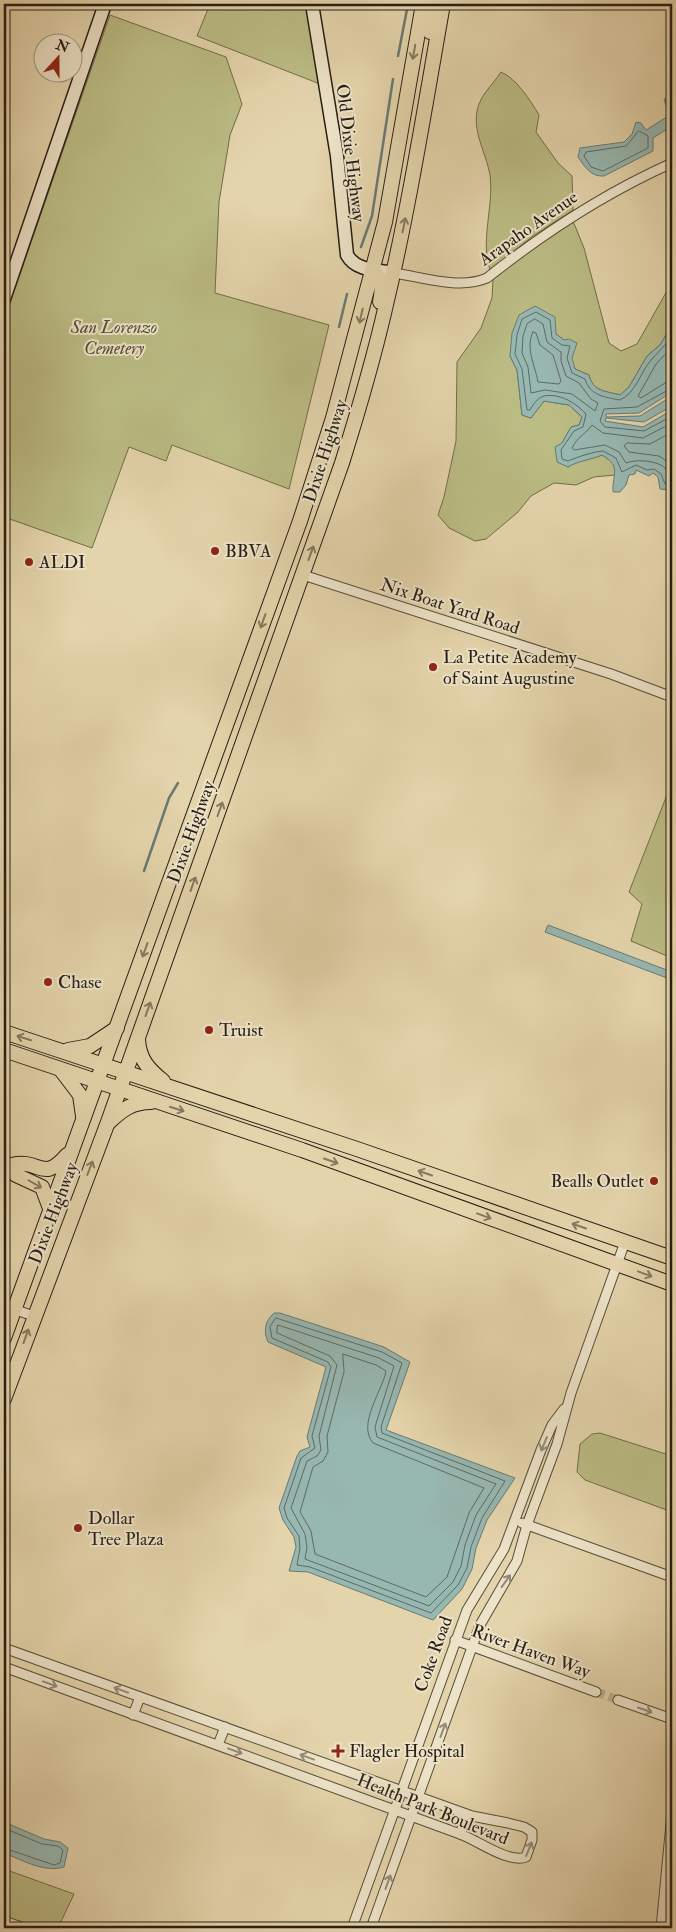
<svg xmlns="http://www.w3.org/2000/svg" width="676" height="1932" font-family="'IM FELL Double Pica',serif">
<rect width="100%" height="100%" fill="#e4d4ab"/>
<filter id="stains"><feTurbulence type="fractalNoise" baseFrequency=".004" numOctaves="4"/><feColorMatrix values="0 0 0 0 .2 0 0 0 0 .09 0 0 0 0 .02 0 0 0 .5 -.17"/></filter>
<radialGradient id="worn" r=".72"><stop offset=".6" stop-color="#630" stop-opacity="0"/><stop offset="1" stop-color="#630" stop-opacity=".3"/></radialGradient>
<!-- green -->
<g fill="#bbbb84" stroke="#716c4c">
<path d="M210 4H308L320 84 197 36Z"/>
<path d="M110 15 226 57 242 104 230 135 219 202 215 293 329 325 289 489 172 445 166 461 129 447 92 548 4 517V320Z"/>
<path d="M501 72C517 79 530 100 539 115L536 132 558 163 572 176 573 210 533 236 490 270C480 241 494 206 490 175 486 153 473 133 477 111 480 95 492 86 501 72Z"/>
<path d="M573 221 584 248 609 343 621 351 637 344 672 282V325L660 345 647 356 629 387 620 395C606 391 593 392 589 375L575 369 564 340 556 334 510 356 517 370 522 415 531 418 544 401 569 405 582 417 579 425 571 427 562 443 568 467C578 460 590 460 602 455 611 461 617 464 615 475L594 477 576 485 554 483 531 496 517 513 486 539 475 541 449 528 438 515 444 497 456 441 457 362 481 328 492 298 493 279 537 244Z"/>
<path d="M672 782V815L670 825 672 829V958L631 941 642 904 629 892Z"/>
<path d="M600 1433 672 1456V1512L585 1480 577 1472 580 1444 592 1434Z"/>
<path d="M4 1869 74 1894 58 1928H25L4 1920Z"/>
</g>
<!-- water -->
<g fill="#97b7b1" stroke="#6a7a73">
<path d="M670 92 672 93V126L653 138V151L604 176C591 177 585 167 578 157L580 148 624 142 632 134 636 122 641 123 646 130 670 115 664 100Z"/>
<path d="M535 306 555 317 556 334 564 340 569 339 577 343 572 358 575 369 589 375C593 392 606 391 620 395L629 387 647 356 660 345 672 325V392L639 413 606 414V417L640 416 672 396V406L644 422 606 418 605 421 643 427 672 410V490L660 489 658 477 653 473 649 476 636 470 635 474 629 475 626 485 620 492H613C612 473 622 467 602 455 590 460 578 461 568 467L557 462 555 447 562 443 571 427 579 425 582 417 569 405 544 401 531 418 522 415 517 370 510 356 512 333 519 315Z"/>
<path d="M548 925 672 972V983L667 978 545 932Z"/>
<path d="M274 1313H280L384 1347 410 1362 386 1430 515 1478 487 1520 476 1548 472 1569 462 1589 433 1620 308 1572 289 1571 296 1547 294 1537 283 1520 279 1508 297 1456 300 1451 310 1447 307 1437 326 1367 268 1342C263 1331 265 1321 274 1313Z"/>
<path d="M4 1822 44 1839 60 1842 68 1848 64 1867C44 1873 22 1860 4 1853Z"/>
</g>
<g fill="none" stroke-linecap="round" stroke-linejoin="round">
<!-- shore -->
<g stroke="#5f6a63" stroke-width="1">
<path d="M639 131 648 136V148L603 171 591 167 584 156 586 152 626 146Z"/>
<path d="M535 319 543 324 547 342 561 352V361L566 376 579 383 591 399 598 403 595 411 572 394 545 390 531 393 528 367 522 353 523 336 527 324Z"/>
<path d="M533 332 536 333 540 345 553 355 561 381 559 384 538 382C535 365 525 348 533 332Z"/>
<path d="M672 335C666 345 660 350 652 359 640 372 637 392 620 400 605 397 590 396 585 379L572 373 567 358 570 346 562 345 552 338 550 320 536 312 522 319 517 335 515 354 522 369 527 410H530C533 405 537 398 544 396 560 393 576 403 586 414L583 427 574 431 561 450 562 459 568 461C574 458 596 451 603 451L616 458 622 472 636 465 647 470 654 469 661 474 665 484 672 485"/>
<path d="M672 347 656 364 638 396 641 398 665 383 672 381"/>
<path d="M672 388 637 407 604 409 600 421 605 427 644 431 672 416"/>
<path d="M672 423 643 438 603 433 592 425C586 434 577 437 572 448L574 450 605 445 619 452 626 463C636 459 658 460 666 469 669 473 668 476 672 479"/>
<path d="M672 432 650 444 627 443 624 446 629 452 659 456 672 465"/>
<path d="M276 1318 382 1352 402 1363 381 1427 382 1433 505 1481 482 1518 471 1547 467 1568 458 1585 431 1613 310 1567 297 1565 300 1548 299 1536 287 1518 284 1508 301 1458 315 1448 312 1436 331 1367 328 1362 272 1338 270 1327Z"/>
<path d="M278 1325 379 1358 394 1366 375 1427 377 1437 496 1484 476 1515 465 1545 461 1566 453 1582 429 1606 305 1559 307 1547 305 1534 291 1508 307 1461 317 1456 321 1450 319 1436 337 1365 330 1356 277 1333Z"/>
<path d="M343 1354 376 1365 386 1371C382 1392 357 1424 373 1443L484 1488 469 1513 447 1577 426 1597 315 1554 311 1531 300 1512 313 1467 323 1461 328 1452 327 1436 344 1372Z"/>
<path d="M4 1828 42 1844 58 1846 63 1850 60 1863 54 1865 4 1848"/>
</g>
<!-- stream -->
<g stroke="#6a7a73" stroke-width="2.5">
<path d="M398 56 408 4"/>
<path d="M361 247 372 216 393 79"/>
<path d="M339 327 347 294"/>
<path d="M144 871 169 798 178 783"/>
</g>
<!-- street-tunnel -->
<path stroke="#beb08d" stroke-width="9" stroke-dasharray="9 4.5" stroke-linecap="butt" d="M596 1692 618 1700"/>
<!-- street casing -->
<g stroke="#564c3a" stroke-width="11">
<g id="street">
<path d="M394 273C422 277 460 290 487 278 545 232 605 193 672 163"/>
<path d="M303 575 611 674 672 697"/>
<path d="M14 1309 33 1316"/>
<path d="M522 1523 672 1577"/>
<path d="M455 1640 596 1692"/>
<path d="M4 1648 472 1816 508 1823 524 1827 532 1832V1840L526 1857C509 1864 477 1840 460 1834L4 1667"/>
<path d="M618 1700 672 1719"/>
<path d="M133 1715 140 1697"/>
<path d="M218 1745 225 1727"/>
<path d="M460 1834 467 1815"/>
<path d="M4 1921 24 1928"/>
<path d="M352 1928 467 1610 504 1549 541 1450 552 1425 564 1409"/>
<path d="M371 1928 480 1625 517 1561 527 1525 557 1444 571 1393 625 1242"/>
<path d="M661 1928 672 1813"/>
</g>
</g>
<!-- secondary casing -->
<g stroke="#271e15" stroke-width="15">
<g id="secondary">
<path d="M312 4 337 156 347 255C356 271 377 270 394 273"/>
<path d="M4 299 105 4"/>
</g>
</g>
<!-- primary casing -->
<g stroke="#271e15" stroke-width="16">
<g id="primary">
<path d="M430 32 433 4"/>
<path d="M372 269C382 279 383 288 380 302"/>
<path d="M4 1032 357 1149 672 1258"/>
<path d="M138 1039C139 1059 148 1069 163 1081"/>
<path d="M4 1050 302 1150 672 1284"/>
<path d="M68 1050 90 1046 117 1028"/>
<path d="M61 1070 80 1095 83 1116"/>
<path d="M109 1122C122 1110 132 1102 151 1102"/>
<path d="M51 1211 42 1187 16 1175 12 1165C40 1158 42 1184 67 1155"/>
<path d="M4 1338 300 521 333 418 385 222 423 4"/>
<path d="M4 1399 108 1122 342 463C358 412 373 361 385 309 409 208 425 106 443 4"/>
</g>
</g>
<!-- street -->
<use href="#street" stroke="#ede3c8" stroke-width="9"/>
<!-- secondary -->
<use href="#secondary" stroke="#ede3c8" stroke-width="12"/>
<!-- primary -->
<use href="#primary" stroke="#e4d4ab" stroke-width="14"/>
</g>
<!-- one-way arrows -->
<defs><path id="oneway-shaft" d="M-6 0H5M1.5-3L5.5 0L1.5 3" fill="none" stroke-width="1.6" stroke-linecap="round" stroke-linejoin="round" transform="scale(1.25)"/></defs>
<g stroke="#867960">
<use href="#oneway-shaft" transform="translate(414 52) rotate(100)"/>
<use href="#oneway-shaft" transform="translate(404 225) rotate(-79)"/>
<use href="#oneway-shaft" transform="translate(361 316) rotate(103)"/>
<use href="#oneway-shaft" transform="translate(311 553) rotate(-70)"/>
<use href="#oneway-shaft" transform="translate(263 621) rotate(110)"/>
<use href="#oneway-shaft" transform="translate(220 809) rotate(-70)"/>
<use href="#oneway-shaft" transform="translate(193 884) rotate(-70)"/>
<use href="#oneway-shaft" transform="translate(145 950) rotate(110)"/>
<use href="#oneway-shaft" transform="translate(148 1009) rotate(-70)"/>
<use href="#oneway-shaft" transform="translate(24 1038) rotate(-163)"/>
<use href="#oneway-shaft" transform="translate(177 1109) rotate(18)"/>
<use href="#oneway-shaft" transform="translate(331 1161) rotate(19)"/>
<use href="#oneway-shaft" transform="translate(90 1168) rotate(-69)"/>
<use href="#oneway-shaft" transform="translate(425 1173) rotate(-161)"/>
<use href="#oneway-shaft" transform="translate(35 1184) rotate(30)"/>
<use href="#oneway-shaft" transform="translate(484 1216) rotate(20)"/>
<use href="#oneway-shaft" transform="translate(579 1226) rotate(-161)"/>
<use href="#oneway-shaft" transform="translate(645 1274) rotate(20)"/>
<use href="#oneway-shaft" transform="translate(26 1336) rotate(-70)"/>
</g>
<g stroke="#948a77">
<use href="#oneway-shaft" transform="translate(544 1444) rotate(113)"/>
<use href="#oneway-shaft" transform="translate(506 1581) rotate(-55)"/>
<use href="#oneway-shaft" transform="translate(50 1684) rotate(20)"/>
<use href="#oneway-shaft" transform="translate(121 1690) rotate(-160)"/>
<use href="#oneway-shaft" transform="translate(645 1710) rotate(19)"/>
<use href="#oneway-shaft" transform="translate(443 1730) rotate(-70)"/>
<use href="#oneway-shaft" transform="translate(235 1751) rotate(20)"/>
<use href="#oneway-shaft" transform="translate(307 1757) rotate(-160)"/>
<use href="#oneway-shaft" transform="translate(529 1849) rotate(-68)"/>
<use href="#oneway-shaft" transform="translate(388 1882) rotate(-70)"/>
</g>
<!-- markers -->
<g fill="#8f2418" stroke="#ede3c8" stroke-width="2">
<circle cx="215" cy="551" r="5"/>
<circle cx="29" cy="562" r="5"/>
<circle cx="433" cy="667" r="5"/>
<circle cx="48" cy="982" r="5"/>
<circle cx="209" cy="1030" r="5"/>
<circle cx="654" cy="1181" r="5"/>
<circle cx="78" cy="1528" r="5"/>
<path d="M335.5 1743.5h5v5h5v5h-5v5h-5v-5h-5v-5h5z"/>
</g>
<g text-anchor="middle" stroke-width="4" stroke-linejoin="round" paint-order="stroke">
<!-- street labels -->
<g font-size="18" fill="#271e15" stroke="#ede3c8">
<text transform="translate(351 153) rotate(83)" y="6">Old Dixie Highway</text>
<text transform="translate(528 228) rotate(-35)" y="6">Arapaho Avenue</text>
<text transform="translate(325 451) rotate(-72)" y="6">Dixie Highway</text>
<text transform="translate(450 606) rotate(18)" y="6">Nix Boat Yard Road</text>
<text transform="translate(191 832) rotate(-70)" y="6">Dixie Highway</text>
<text transform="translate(53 1213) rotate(-69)" y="6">Dixie Highway</text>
<text transform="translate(531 1651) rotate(20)" y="6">River Haven Way</text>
<text transform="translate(433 1654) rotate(-70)" y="6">Coke Road</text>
<text transform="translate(433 1809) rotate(22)" y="6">Health Park Boulevard</text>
</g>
<!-- park labels -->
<g font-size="18" font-style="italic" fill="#534d36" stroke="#ede3c8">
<text x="114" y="333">San Lorenzo<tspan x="114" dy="21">Cemetery</tspan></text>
</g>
<!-- poi labels -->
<g font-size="18" fill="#271e15" stroke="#ede3c8" text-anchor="start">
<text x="225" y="557">BBVA</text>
<text x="39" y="568">ALDI</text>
<text x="443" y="663">La Petite Academy<tspan x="443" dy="21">of Saint Augustine</tspan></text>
<text x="58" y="988">Chase</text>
<text x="219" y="1036">Truist</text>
<text x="644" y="1187" text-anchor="end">Bealls Outlet</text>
<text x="88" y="1524">Dollar<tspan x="88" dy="21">Tree Plaza</tspan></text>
<text x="349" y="1757">Flagler Hospital</text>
</g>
</g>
<!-- margin -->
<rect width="676" height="1932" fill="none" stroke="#e4d4ab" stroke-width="20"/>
<rect x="5" y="5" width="666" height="1922" fill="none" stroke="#271e15" stroke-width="2.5"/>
<rect x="10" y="10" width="656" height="1912" fill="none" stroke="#271e15"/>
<!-- north arrow -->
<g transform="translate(58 58) rotate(21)"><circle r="24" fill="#ede3c8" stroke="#9e9480"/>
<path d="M0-4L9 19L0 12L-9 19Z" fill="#8f2418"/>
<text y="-8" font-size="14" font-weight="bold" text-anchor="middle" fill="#271e15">N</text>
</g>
<rect width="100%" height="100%" filter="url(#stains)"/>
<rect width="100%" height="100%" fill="url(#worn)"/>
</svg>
